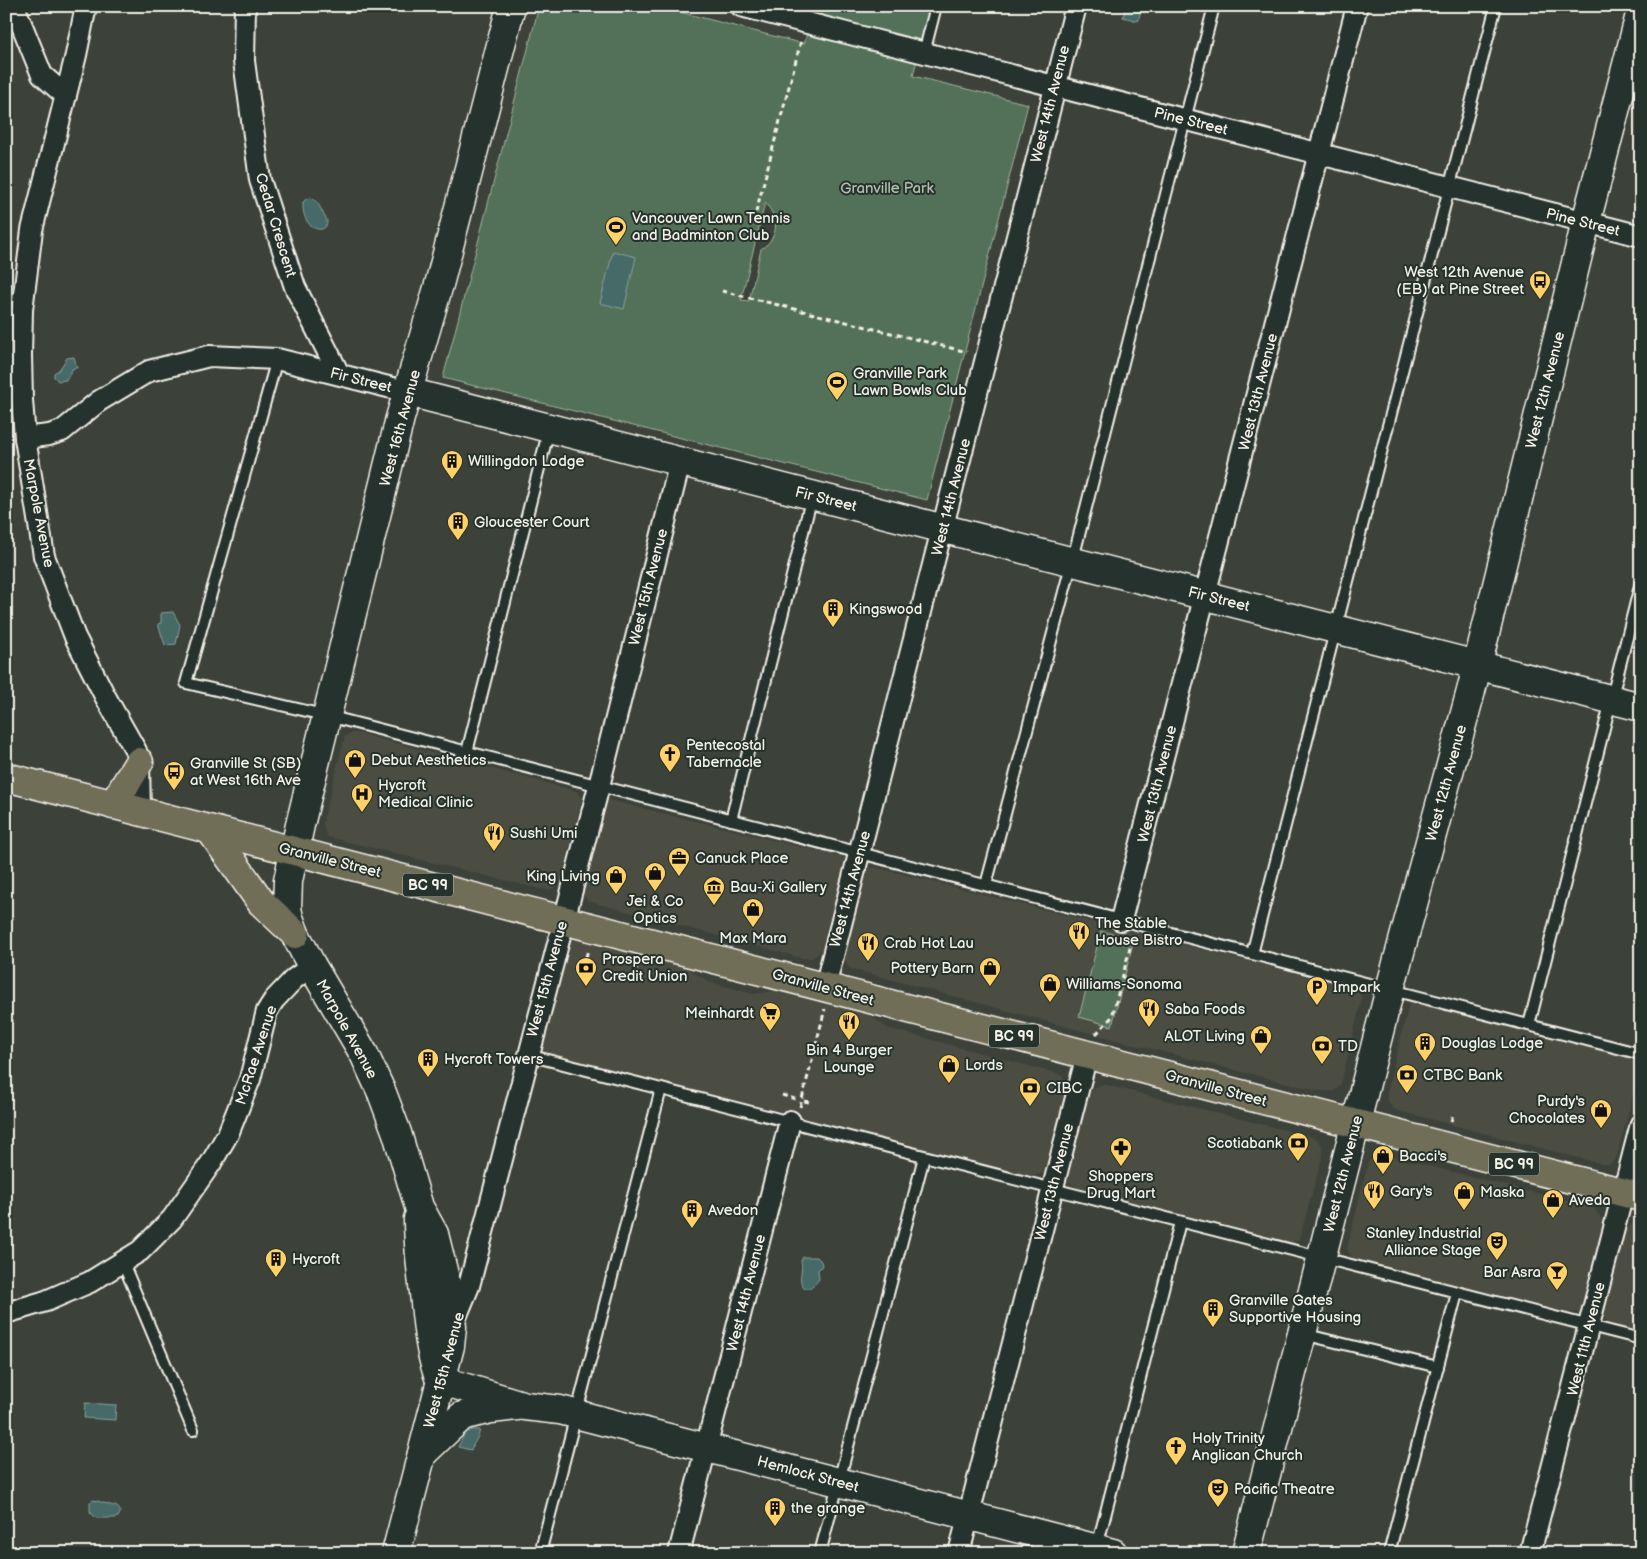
<svg xmlns="http://www.w3.org/2000/svg" width="1647" height="1559" font-family="'Balsamiq Sans',sans-serif">
<rect width="100%" height="100%" fill="#3c423a"/>
<filter id="ink" filterUnits="userSpaceOnUse"><feTurbulence type="fractalNoise" baseFrequency=".02" numOctaves="2"/><feDisplacementMap in="SourceGraphic" scale="10" xChannelSelector="R" yChannelSelector="G"/><feConvolveMatrix kernelMatrix="1 2 1 2 8 2 1 2 1" color-interpolation-filters="sRGB"/></filter>
<g filter="url(#ink)">
<!-- built -->
<g fill="#4c4d43">
<path d="M351 733H357L576 791 582 798 561 880 558 885 550 890 540 889 328 837 325 832 323 822 345 736Z"/>
<path d="M608 800 843 857 845 860 822 949 819 953 812 958H802L588 901 582 894V886L603 803Z"/>
<path d="M874 867 1356 988 1362 998 1341 1083 1337 1089 1333 1091H1319L1120 1041 849 968 845 960V955L866 872 869 868Z"/>
<path d="M573 940H578L689 969 709 982 754 994 774 991 870 1015 887 1028 1059 1074 1065 1079 1067 1088 1045 1170 1042 1174 1029 1175 1027 1182 810 1126 811 1119 537 1051 566 945Z"/>
<path d="M1419 1001 1641 1058V1065L1616 1159 1609 1164H1602L1399 1111 1392 1108 1387 1099V1093L1409 1004Z"/>
<path d="M1100 1085H1106L1316 1138 1322 1145 1323 1154 1299 1240 1291 1243 1289 1249 1078 1196 1079 1188 1068 1182 1067 1178 1088 1095 1095 1087Z"/>
<path d="M1378 1155H1385L1591 1207 1595 1210 1602 1219 1603 1224 1580 1312 1567 1313 1565 1319 1353 1259 1347 1249 1368 1163 1371 1159Z"/>
<path d="M1641 1221V1339L1614 1332 1615 1325 1606 1321 1603 1315 1625 1230 1633 1223Z"/>
</g>
<!-- green -->
<g fill="#537159" stroke="#a4b1a0" fill-rule="evenodd">
<path d="M539 6H657L804 44 814 6H930L913 76 1028 104 927 500 443 378ZM765 203C779 218 780 237 761 249L749 301 741 300Z"/>
<path d="M1101 931 1134 939 1112 1026 1079 1017Z"/>
</g>
<!-- water -->
<g fill="#456a68" stroke="#8ba09b">
<path d="M1126 6H1142L1138 21 1123 17Z"/>
<path d="M311 198C319 202 319 206 323 213 324 216 326 218 327 220 329 236 301 232 303 202L306 199Z"/>
<path d="M613 251 636 257 624 309 600 303Z"/>
<path d="M74 357 77 368H73L66 380 58 381 54 377V373L59 370 67 358Z"/>
<path d="M173 612 180 625 176 644 165 645 158 624 161 623V613Z"/>
<path d="M803 1257H817L821 1261 822 1266 818 1270 819 1279 815 1284 810 1288H805C796 1281 804 1271 801 1261Z"/>
<path d="M85 1403 116 1405 115 1420 84 1418Z"/>
<path d="M472 1430H480C478 1439 474 1442 471 1450L458 1447 465 1433Z"/>
<path d="M94 1500 117 1507C121 1510 121 1513 118 1517L115 1518H96L90 1512V1502Z"/>
</g>
<g fill="none" stroke-linecap="round" stroke-linejoin="round">
<!-- lane casing -->
<g stroke="#f4f1e8" stroke-width="14">
<g id="lane">
<path d="M924 53 936 6"/>
<path d="M277 359 186 683 328 716 1641 1054"/>
<path d="M467 752 549 429"/>
<path d="M731 820 812 496"/>
<path d="M986 885 1077 543 1214 6"/>
<path d="M1252 954 1496 6"/>
<path d="M1529 1025 1641 582"/>
<path d="M528 1055 1641 1339"/>
<path d="M123 1263 193 1430"/>
<path d="M1303 1334 1438 1367"/>
<path d="M1097 1547 1180 1222"/>
<path d="M540 1553 661 1089"/>
<path d="M820 1553 924 1157"/>
<path d="M1389 1553 1457 1293"/>
</g>
</g>
<!-- street casing -->
<g stroke="#f4f1e8" stroke-width="24">
<g id="street">
<path d="M14 6 42 75 66 96"/>
<path d="M86 6 76 55 32 230 22 310 21 355 22 400 25 438 44 556 75 637 106 698 136 751 139 762 140 812"/>
<path d="M245 6 244 61 260 180 295 287 339 374"/>
<path d="M741 6 1641 236"/>
<path d="M25 438 49 435 62 431 99 401 149 371 209 356 277 359 408 392"/>
<path d="M1121 920 1357 6"/>
<path d="M825 987 1076 6"/>
<path d="M6 1313 46 1301 90 1282 140 1251 172 1219 211 1163 228 1134 250 1079 267 1011 274 1000 294 979 312 966"/>
<path d="M452 1327 469 1286 599 786 680 462"/>
<path d="M679 1553 790 1121"/>
<path d="M959 1553 1087 1055"/>
<path d="M1530 1553 1641 1124"/>
</g>
</g>
<!-- secondary casing -->
<g stroke="#f4f1e8" stroke-width="31">
<g id="secondary">
<path d="M408 392 1641 707"/>
<path d="M418 1219C418 1244 421 1268 424 1293 427 1323 429 1352 440 1380"/>
<path d="M440 1380 525 1406 560 1410 1113 1553"/>
<path d="M422 1454 462 1416 491 1409 517 1406"/>
<path d="M396 1553 450 1346 452 1327 447 1287 434 1234 419 1207 397 1133 382 1093 364 1054 312 966 295 934 289 918 287 908 288 881 300 825 400 418 440 281 511 6"/>
<path d="M1246 1553 1390 989 1471 691 1586 222 1641 11"/>
</g>
</g>
<!-- highway casing -->
<g stroke="#f4f1e8" stroke-width="31">
<g id="highway">
<path d="M6 777 1641 1197"/>
<path d="M113 805 139 762"/>
<path d="M211 831 261 902 295 934"/>
</g>
</g>
<!-- path -->
<g stroke="#f4f1e8" stroke-width="3" stroke-dasharray="5 4" stroke-linecap="butt">
<path d="M756 212 801 41"/>
<path d="M722 291 967 352"/>
<path d="M586 957 588 950"/>
<path d="M636 969 638 960"/>
<path d="M1096 1034 1112 1017 1131 944 1127 937"/>
<path d="M782 1095 798 1100"/>
<path d="M804 1101 809 1102"/>
<path d="M800 1107 825 1009"/>
<path d="M1451 1121 1453 1115"/>
</g>
<!-- lane -->
<use href="#lane" stroke="#26332d" stroke-width="10"/>
<!-- street -->
<use href="#street" stroke="#26332d" stroke-width="20"/>
<!-- secondary -->
<use href="#secondary" stroke="#26332d" stroke-width="28"/>
<!-- highway -->
<use href="#highway" stroke="#716e59" stroke-width="28"/>
</g>
</g>
<!-- icons -->
<defs>
<g id="stadium-pin" transform="scale(1.125)"><path d="M0 17L-7.5 6A9.5 9.5 0 1 1 7.5 6Z" fill="#ffd166" stroke="#26332d"/><path d="M0-5a6.5 5 0 1 0 0 10a6.5 5 0 1 0 0-10ZM-3.5-1.8h7v3.6h-7Z" fill="#111"/></g>
<g id="bus-pin" transform="scale(1.125)"><path d="M0 17L-7.5 6A9.5 9.5 0 1 1 7.5 6Z" fill="#ffd166" stroke="#26332d"/><path d="M-5-6H5V4H4V6H2V4H-2V6H-4V4H-5ZM-3.5-4V0h7V-4ZM-3.5 1.2v1.5H-2V1.2ZM2 1.2v1.5H3.5V1.2Z" fill="#111"/></g>
<g id="building-pin" transform="scale(1.125)"><path d="M0 17L-7.5 6A9.5 9.5 0 1 1 7.5 6Z" fill="#ffd166" stroke="#26332d"/><path d="M-4-6H4V6H1V3H-1V6H-4ZM-2.5-4.3h1.7v1.8h-1.7ZM.8-4.3h1.7v1.8H.8ZM-2.5-1h1.7V.8h-1.7ZM.8-1h1.7V.8H.8Z" fill="#111"/></g>
<g id="church-pin" transform="scale(1.125)"><path d="M0 17L-7.5 6A9.5 9.5 0 1 1 7.5 6Z" fill="#ffd166" stroke="#26332d"/><path d="M-1.2-6h2.4v3.5h3.3v2.4h-3.3V6h-2.4V-.1h-3.3v-2.4h3.3Z" fill="#111"/></g>
<g id="shop-pin" transform="scale(1.125)"><path d="M0 17L-7.5 6A9.5 9.5 0 1 1 7.5 6Z" fill="#ffd166" stroke="#26332d"/><path d="M-5-2.5h2.3a2.7 3.5 0 0 1 5.4 0H5L5.5 6h-11ZM-1.5-2.5h3a1.5 2.3 0 0 0-3 0Z" fill="#111"/></g>
<g id="hospital-pin" transform="scale(1.125)"><path d="M0 17L-7.5 6A9.5 9.5 0 1 1 7.5 6Z" fill="#ffd166" stroke="#26332d"/><path d="M-5-5h3v3.5h4V-5h3V5h-3V1.5h-4V5h-3Z" fill="#111"/></g>
<g id="restaurant-pin" transform="scale(1.125)"><path d="M0 17L-7.5 6A9.5 9.5 0 1 1 7.5 6Z" fill="#ffd166" stroke="#26332d"/><path d="M-5-6h1v4h1v-4h1v4h1v-4h1v5L-1.5 .5V6h-2V.5L-5-1ZM5-6V6H3V1.5H1.5Q1.5-4 5-6Z" fill="#111"/></g>
<g id="office-pin" transform="scale(1.125)"><path d="M0 17L-7.5 6A9.5 9.5 0 1 1 7.5 6Z" fill="#ffd166" stroke="#26332d"/><path d="M-6-3h4V-5.5h4V-3h4V5H-6ZM-1-4.5V-3h2v-1.5ZM-6 0V1H6V0Z" fill="#111"/></g>
<g id="museum-pin" transform="scale(1.125)"><path d="M0 17L-7.5 6A9.5 9.5 0 1 1 7.5 6Z" fill="#ffd166" stroke="#26332d"/><path d="M0-6L6-3V-2H-6V-3ZM-5-1h2V3h-2ZM-1-1h2V3h-2ZM3-1h2V3H3ZM-6 4H6V6H-6Z" fill="#111"/></g>
<g id="bank-pin" transform="scale(1.125)"><path d="M0 17L-7.5 6A9.5 9.5 0 1 1 7.5 6Z" fill="#ffd166" stroke="#26332d"/><path d="M-6-4H6V4H-6ZM0-2.3a2.3 2.3 0 1 0 0 4.6a2.3 2.3 0 1 0 0-4.6Z" fill="#111"/></g>
<g id="parking-pin" transform="scale(1.125)"><path d="M0 17L-7.5 6A9.5 9.5 0 1 1 7.5 6Z" fill="#ffd166" stroke="#26332d"/><path d="M-3.5-5.5H1a3.5 3.5 0 0 1 0 7H-1V5.5H-3.5ZM-1-3.4V-.6H.8a1.4 1.4 0 0 0 0-2.8Z" fill="#111"/></g>
<g id="supermarket-pin" transform="scale(1.125)"><path d="M0 17L-7.5 6A9.5 9.5 0 1 1 7.5 6Z" fill="#ffd166" stroke="#26332d"/><path d="M-6-5.5h2.5l.6 2H6L4.5 2H-2.5L-4.4-4H-6ZM-1.5 3.2a1.3 1.3 0 1 0 .1 0ZM3 3.2a1.3 1.3 0 1 0 .1 0Z" fill="#111"/></g>
<g id="pharmacy-pin" transform="scale(1.125)"><path d="M0 17L-7.5 6A9.5 9.5 0 1 1 7.5 6Z" fill="#ffd166" stroke="#26332d"/><path d="M-2-6h4v4h4v4h-4v4h-4v-4h-4v-4h4Z" fill="#111"/></g>
<g id="theatre-pin" transform="scale(1.125)"><path d="M0 17L-7.5 6A9.5 9.5 0 1 1 7.5 6Z" fill="#ffd166" stroke="#26332d"/><path d="M-5-5.5Q0-4 5-5.5V0Q5 5 0 6Q-5 5-5 0ZM-3.3-2.5H-1v1.5H-3.3ZM1-2.5H3.3v1.5H1ZM-2.8 1Q0 5.5 2.8 1Z" fill="#111"/></g>
<g id="bar-pin" transform="scale(1.125)"><path d="M0 17L-7.5 6A9.5 9.5 0 1 1 7.5 6Z" fill="#ffd166" stroke="#26332d"/><path d="M-6-5H6L.8 .8V4.5H3.5V6h-7V4.5H-.8V.8Z" fill="#111"/></g>
</defs>
<g fill-rule="evenodd">
<use href="#stadium-pin" x="616" y="227"/>
<use href="#bus-pin" x="1540" y="281"/>
<use href="#stadium-pin" x="837" y="382"/>
<use href="#building-pin" x="452" y="461"/>
<use href="#building-pin" x="458" y="522"/>
<use href="#building-pin" x="833" y="609"/>
<use href="#church-pin" x="670" y="754"/>
<use href="#shop-pin" x="355" y="760"/>
<use href="#bus-pin" x="174" y="772"/>
<use href="#hospital-pin" x="362" y="794"/>
<use href="#restaurant-pin" x="494" y="833"/>
<use href="#office-pin" x="679" y="858"/>
<use href="#shop-pin" x="655" y="873"/>
<use href="#shop-pin" x="616" y="876"/>
<use href="#museum-pin" x="714" y="887"/>
<use href="#shop-pin" x="753" y="909"/>
<use href="#restaurant-pin" x="1079" y="932"/>
<use href="#restaurant-pin" x="868" y="943"/>
<use href="#bank-pin" x="586" y="968"/>
<use href="#shop-pin" x="990" y="968"/>
<use href="#shop-pin" x="1050" y="984"/>
<use href="#parking-pin" x="1317" y="987"/>
<use href="#restaurant-pin" x="1149" y="1009"/>
<use href="#supermarket-pin" x="770" y="1013"/>
<use href="#restaurant-pin" x="849" y="1022"/>
<use href="#shop-pin" x="1261" y="1036"/>
<use href="#building-pin" x="1425" y="1043"/>
<use href="#bank-pin" x="1322" y="1046"/>
<use href="#building-pin" x="428" y="1059"/>
<use href="#shop-pin" x="949" y="1065"/>
<use href="#bank-pin" x="1407" y="1075"/>
<use href="#bank-pin" x="1030" y="1088"/>
<use href="#shop-pin" x="1601" y="1110"/>
<use href="#bank-pin" x="1298" y="1143"/>
<use href="#pharmacy-pin" x="1121" y="1148"/>
<use href="#shop-pin" x="1383" y="1156"/>
<use href="#restaurant-pin" x="1374" y="1191"/>
<use href="#shop-pin" x="1464" y="1192"/>
<use href="#shop-pin" x="1553" y="1200"/>
<use href="#building-pin" x="692" y="1210"/>
<use href="#theatre-pin" x="1497" y="1242"/>
<use href="#building-pin" x="276" y="1259"/>
<use href="#bar-pin" x="1557" y="1272"/>
<use href="#building-pin" x="1213" y="1309"/>
<use href="#church-pin" x="1176" y="1447"/>
<use href="#theatre-pin" x="1218" y="1489"/>
<use href="#building-pin" x="775" y="1508"/>
</g>
<g text-anchor="middle" stroke-width="4" stroke-linejoin="round" paint-order="stroke">
<!-- shield labels -->
<g fill="#26332d" stroke="#b6b8b0" stroke-width="1">
<rect x="403" y="873.5" width="50" height="23" rx="4"/>
<rect x="989" y="1024.5" width="50" height="23" rx="4"/>
<rect x="1489" y="1152.5" width="50" height="23" rx="4"/>
</g>
<g font-size="14" font-weight="bold" fill="#f4f1e8">
<text x="428" y="890">BC 99</text>
<text x="1014" y="1041">BC 99</text>
<text x="1514" y="1169">BC 99</text>
</g>
<!-- street labels -->
<g font-size="15" fill="#f4f1e8" stroke="#26332d">
<text transform="translate(1050 104) rotate(-76)" y="5">West 14th Avenue</text>
<text transform="translate(1191 121) rotate(14)" y="5">Pine Street</text>
<text transform="translate(1583 222) rotate(14)" y="5">Pine Street</text>
<text transform="translate(276 225) rotate(73)" y="5">Cedar Crescent</text>
<text transform="translate(361 380) rotate(14)" y="5">Fir Street</text>
<text transform="translate(1545 390) rotate(-76)" y="5">West 12th Avenue</text>
<text transform="translate(1258 392) rotate(-76)" y="5">West 13th Avenue</text>
<text transform="translate(400 428) rotate(-75)" y="5">West 16th Avenue</text>
<text transform="translate(951 497) rotate(-76)" y="5">West 14th Avenue</text>
<text transform="translate(826 499) rotate(14)" y="5">Fir Street</text>
<text transform="translate(39 513) rotate(79)" y="5">Marpole Avenue</text>
<text transform="translate(648 587) rotate(-76)" y="5">West 15th Avenue</text>
<text transform="translate(1219 599) rotate(14)" y="5">Fir Street</text>
<text transform="translate(1446 783) rotate(-75)" y="5">West 12th Avenue</text>
<text transform="translate(1157 784) rotate(-76)" y="5">West 13th Avenue</text>
<text transform="translate(330 860) rotate(14)" y="5">Granville Street</text>
<text transform="translate(850 889) rotate(-75)" y="5">West 14th Avenue</text>
<text transform="translate(547 979) rotate(-75)" y="5">West 15th Avenue</text>
<text transform="translate(823 987) rotate(15)" y="5">Granville Street</text>
<text transform="translate(347 1029) rotate(61)" y="5">Marpole Avenue</text>
<text transform="translate(256 1055) rotate(-72)" y="5">McRae Avenue</text>
<text transform="translate(1216 1088) rotate(15)" y="5">Granville Street</text>
<text transform="translate(1343 1174) rotate(-76)" y="5">West 12th Avenue</text>
<text transform="translate(1054 1182) rotate(-76)" y="5">West 13th Avenue</text>
<text transform="translate(746 1293) rotate(-76)" y="5">West 14th Avenue</text>
<text transform="translate(1586 1339) rotate(-76)" y="5">West 11th Avenue</text>
<text transform="translate(444 1370) rotate(-75)" y="5">West 15th Avenue</text>
<text transform="translate(808 1474) rotate(15)" y="5">Hemlock Street</text>
</g>
<!-- park labels -->
<g font-size="15" fill="#b4beaf" stroke="#26332d">
<text x="887" y="193">Granville Park</text>
</g>
<!-- poi labels -->
<g font-size="15" fill="#f4f1e8" stroke="#26332d" text-anchor="start">
<text x="632" y="223">Vancouver Lawn Tennis<tspan x="632" dy="17">and Badminton Club</tspan></text>
<text x="1524" y="277" text-anchor="end">West 12th Avenue<tspan x="1524" dy="17">(EB) at Pine Street</tspan></text>
<text x="853" y="378">Granville Park<tspan x="853" dy="17">Lawn Bowls Club</tspan></text>
<text x="468" y="466">Willingdon Lodge</text>
<text x="474" y="527">Gloucester Court</text>
<text x="849" y="614">Kingswood</text>
<text x="686" y="750">Pentecostal<tspan x="686" dy="17">Tabernacle</tspan></text>
<text x="371" y="765">Debut Aesthetics</text>
<text x="190" y="768">Granville St (SB)<tspan x="190" dy="17">at West 16th Ave</tspan></text>
<text x="378" y="790">Hycroft<tspan x="378" dy="17">Medical Clinic</tspan></text>
<text x="510" y="838">Sushi Umi</text>
<text x="695" y="863">Canuck Place</text>
<text x="600" y="881" text-anchor="end">King Living</text>
<text x="730" y="892">Bau-Xi Gallery</text>
<text x="655" y="906" text-anchor="middle">Jei &amp; Co<tspan x="655" dy="17">Optics</tspan></text>
<text x="1095" y="928">The Stable<tspan x="1095" dy="17">House Bistro</tspan></text>
<text x="753" y="943" text-anchor="middle">Max Mara</text>
<text x="884" y="948">Crab Hot Lau</text>
<text x="602" y="964">Prospera<tspan x="602" dy="17">Credit Union</tspan></text>
<text x="974" y="973" text-anchor="end">Pottery Barn</text>
<text x="1066" y="989">Williams-Sonoma</text>
<text x="1333" y="992">Impark</text>
<text x="1165" y="1014">Saba Foods</text>
<text x="754" y="1018" text-anchor="end">Meinhardt</text>
<text x="1245" y="1041" text-anchor="end">ALOT Living</text>
<text x="1441" y="1048">Douglas Lodge</text>
<text x="1338" y="1051">TD</text>
<text x="849" y="1055" text-anchor="middle">Bin 4 Burger<tspan x="849" dy="17">Lounge</tspan></text>
<text x="444" y="1064">Hycroft Towers</text>
<text x="965" y="1070">Lords</text>
<text x="1423" y="1080">CTBC Bank</text>
<text x="1046" y="1093">CIBC</text>
<text x="1585" y="1106" text-anchor="end">Purdy's<tspan x="1585" dy="17">Chocolates</tspan></text>
<text x="1282" y="1148" text-anchor="end">Scotiabank</text>
<text x="1399" y="1161">Bacci's</text>
<text x="1121" y="1181" text-anchor="middle">Shoppers<tspan x="1121" dy="17">Drug Mart</tspan></text>
<text x="1390" y="1196">Gary's</text>
<text x="1480" y="1197">Maska</text>
<text x="1569" y="1205">Aveda</text>
<text x="708" y="1215">Avedon</text>
<text x="1481" y="1238" text-anchor="end">Stanley Industrial<tspan x="1481" dy="17">Alliance Stage</tspan></text>
<text x="292" y="1264">Hycroft</text>
<text x="1541" y="1277" text-anchor="end">Bar Asra</text>
<text x="1229" y="1305">Granville Gates<tspan x="1229" dy="17">Supportive Housing</tspan></text>
<text x="1192" y="1443">Holy Trinity<tspan x="1192" dy="17">Anglican Church</tspan></text>
<text x="1234" y="1494">Pacific Theatre</text>
<text x="791" y="1513">the grange</text>
</g>
</g>
<!-- margin -->
<rect width="1647" height="1559" fill="none" stroke="#26332d" stroke-width="25"/>
<rect x="12" y="12" width="1622" height="1534" fill="none" stroke="#f4f1e8" stroke-width="2" filter="url(#ink)"/>
</svg>
